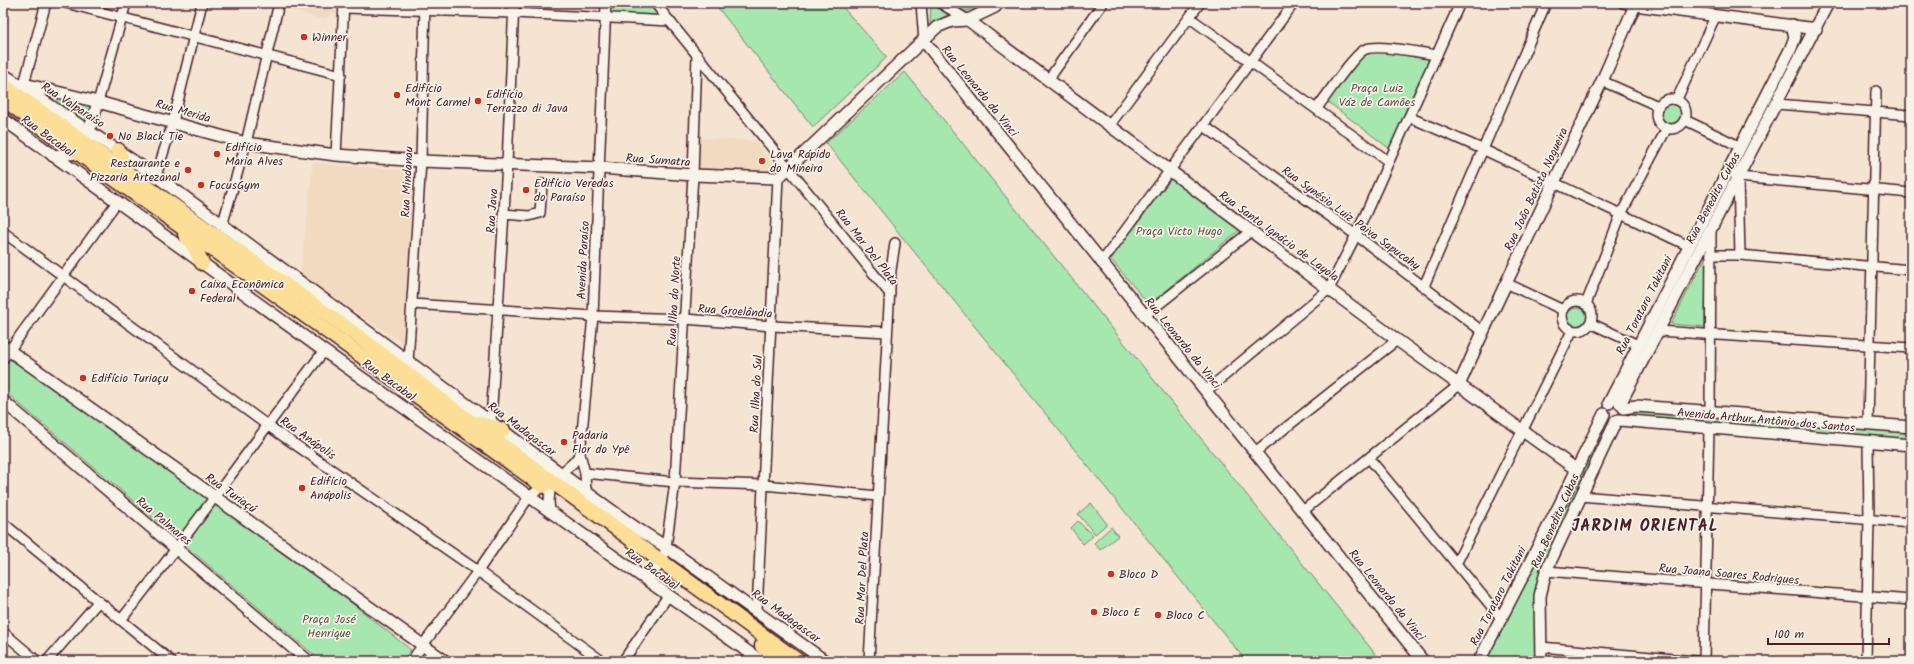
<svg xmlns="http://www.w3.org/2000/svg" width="1914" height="664" font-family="Kalam,sans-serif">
<rect width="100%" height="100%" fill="#f4e4d1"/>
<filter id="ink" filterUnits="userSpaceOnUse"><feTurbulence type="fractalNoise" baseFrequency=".025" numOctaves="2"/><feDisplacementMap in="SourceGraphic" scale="8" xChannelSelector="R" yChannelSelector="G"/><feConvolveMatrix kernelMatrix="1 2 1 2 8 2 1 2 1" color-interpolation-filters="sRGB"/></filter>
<g filter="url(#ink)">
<!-- built -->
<g fill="#f2dac1">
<path d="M283 3H337V13L322 19 282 8Z"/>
<path d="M699 138 755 141 774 165V169L772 172 701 169 698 166Z"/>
<path d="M313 163 414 171 403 343 300 276Z"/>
</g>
<!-- green -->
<g fill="#a6e6af" stroke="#78826d">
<path d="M610 3H650L657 14 656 16 610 14Z"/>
<path d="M714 3H839L887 57 813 127Z"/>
<path d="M931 3H992L972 10 949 13 930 28Z"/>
<path d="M1370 51 1431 59 1390 149 1328 102 1359 60Z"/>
<path d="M905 72 1381 661H1246L826 143Z"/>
<path d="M36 93 92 106 86 127Z"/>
<circle cx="1671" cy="114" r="11"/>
<path d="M1171 179 1242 228 1149 305 1110 258Z"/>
<path d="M1706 256 1705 327 1671 324Z"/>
<circle cx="1577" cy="319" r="11"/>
<path d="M3 350 320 578 411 650 401 661H321L3 390Z"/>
<path d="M1642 409 1911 429V440L1632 417 1634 411Z"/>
<path d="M1605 422 1608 425 1546 563 1536 661H1481Z"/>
<path d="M1091 503 1107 524 1095 534 1078 514Z"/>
<path d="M1078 521 1093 536 1083 544 1071 528Z"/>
<path d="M1111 527 1118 536 1100 550 1094 543Z"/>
</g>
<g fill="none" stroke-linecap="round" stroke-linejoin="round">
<!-- minor casing -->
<g stroke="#4a1f2b" stroke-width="12">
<g id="minor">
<path d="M66 3 341 75"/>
<path d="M655 3 890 294"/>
<path d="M921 3 924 41"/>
<path d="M940 3 968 20"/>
<path d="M1623 3 1635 5"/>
<path d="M344 8 514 13 670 21"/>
<path d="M1190 18 1388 161"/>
<path d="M1048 80 1103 3"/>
<path d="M1602 81 1658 106"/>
<path d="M24 84 46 3"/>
<circle cx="1671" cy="114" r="15"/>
<path d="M1677 99 1716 15"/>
<path d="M98 102 126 3"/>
<path d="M1777 104 1911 115"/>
<path d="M1317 108C1326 97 1355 52 1366 49 1380 44 1421 53 1437 55"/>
<path d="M1409 117 1482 149 1689 246"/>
<path d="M1685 120 1739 146"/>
<path d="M1109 126 1200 3"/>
<path d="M1204 126 1356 235 1483 332"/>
<path d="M336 155 344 3"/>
<path d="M1728 168 1738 177 1740 255"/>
<path d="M156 176 173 122 202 3"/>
<path d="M1738 177 1911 193"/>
<path d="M503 214 529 216 540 213 542 184"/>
<path d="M222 226 246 143 279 3"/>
<path d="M3 232 267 425 478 571 602 661"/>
<path d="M1711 255H1740L1911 270"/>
<path d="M1101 263 1294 3"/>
<path d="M1506 283 1563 310"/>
<path d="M1424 286 1546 3"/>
<circle cx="1577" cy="316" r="15"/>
<path d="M412 304 593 316 685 319 772 326 887 332"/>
<path d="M1586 304 1621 214 1667 128"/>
<path d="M1144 316 1251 231"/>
<path d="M1590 323 1638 345"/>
<path d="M1659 331 1911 348"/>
<path d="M3 359 117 202"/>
<path d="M408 362 421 161 425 3"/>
<path d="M1206 391 1329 289 1356 235 1460 3"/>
<path d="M1710 411 1711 230"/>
<path d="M491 421 507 164 514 3"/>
<path d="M1868 424 1876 91"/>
<path d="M1255 452 1397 340"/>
<path d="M1369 458 1501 618"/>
<path d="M585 473 675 482 764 485 878 496"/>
<path d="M557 477 573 463 580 454"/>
<path d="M586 492 585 473 580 454 593 316 606 3"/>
<path d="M1580 496 1911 523"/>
<path d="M1303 511 1459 385"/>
<path d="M550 512 549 501 551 481"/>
<path d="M3 523 171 661"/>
<path d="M1457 562 1572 331"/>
<path d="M1546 571 1911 600"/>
<path d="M640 576 652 574 662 562 666 547 675 482 693 175 697 55"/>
<path d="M757 611 778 178"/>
<path d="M121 620C191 532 255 440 324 351"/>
<path d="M3 632 37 661"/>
<path d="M1541 647 1696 661"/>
<path d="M47 661 98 602"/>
<path d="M411 661 478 571 529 497 546 484"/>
<path d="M623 661 668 596"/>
<path d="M869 661 891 270 895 243"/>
<path d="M1704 661 1709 428"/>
<path d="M1866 661 1869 519 1868 442"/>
</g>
</g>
<!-- tertiary casing -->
<g stroke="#4a1f2b" stroke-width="14">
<g id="tertiary">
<path d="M1635 5 1816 29"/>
<path d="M968 20 1397 340 1577 470"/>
<path d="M924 41 1423 661"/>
<path d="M3 74 156 176 586 492 636 528 666 547 825 661"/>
<path d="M20 86 24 84 98 102 246 143 336 155 421 161 600 168 693 175 778 178 937 27 952 21 968 20 995 7 998 3"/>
<path d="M3 119 324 351 761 661"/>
<path d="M53 156 77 153C88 137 93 120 98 102"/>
<path d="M3 346 445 661"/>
<path d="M1459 385 1483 332 1602 81 1636 3"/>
<path d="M3 401 308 661"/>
<path d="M1609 403 1791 48 1795 37 1792 25"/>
<path d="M1620 404 1828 3"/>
<path d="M1624 408 1636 406 1911 427"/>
<path d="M1619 420 1911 445"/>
<path d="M1479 661 1559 506 1604 414"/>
<path d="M1541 661 1540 596 1546 571 1616 421"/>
</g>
</g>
<!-- primary casing -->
<g stroke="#4a1f2b" stroke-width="17">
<g id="primary">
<path d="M3 85 359 337 469 421 798 661"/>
<path d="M3 99 543 486"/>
<path d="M118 150 127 173"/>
<path d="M185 234 194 246 202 263"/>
<path d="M477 423 503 430"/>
<path d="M762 646 780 661"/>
</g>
</g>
<!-- minor -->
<use href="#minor" stroke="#f7f3e8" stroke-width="9"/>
<!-- tertiary -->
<use href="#tertiary" stroke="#f7f3e8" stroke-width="11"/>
<!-- primary -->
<use href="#primary" stroke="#fcde96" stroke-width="14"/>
</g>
</g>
<!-- markers -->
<g fill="#c8321e" stroke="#f7f3e8" stroke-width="1.5">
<circle cx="304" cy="37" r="4"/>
<circle cx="397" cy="95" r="4"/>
<circle cx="478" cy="101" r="4"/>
<circle cx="110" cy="136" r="4"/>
<circle cx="217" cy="154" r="4"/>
<circle cx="762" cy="161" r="4"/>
<circle cx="188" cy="170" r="4"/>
<circle cx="201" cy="185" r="4"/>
<circle cx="526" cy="190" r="4"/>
<circle cx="192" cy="291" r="4"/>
<circle cx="83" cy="378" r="4"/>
<circle cx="564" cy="442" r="4"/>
<circle cx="302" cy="488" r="4"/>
<circle cx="1111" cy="574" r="4"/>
<circle cx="1094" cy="612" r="4"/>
<circle cx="1158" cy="615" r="4"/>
</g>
<g text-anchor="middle" stroke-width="3.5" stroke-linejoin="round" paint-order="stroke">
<!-- poi labels -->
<g font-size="12" fill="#4a1f2b" stroke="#f7f3e8" text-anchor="start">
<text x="312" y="41">Winner</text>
<text x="405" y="92">Edifício<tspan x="405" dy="14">Mont Carmel</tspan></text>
<text x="486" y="98">Edifício<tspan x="486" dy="14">Terrazzo di Java</tspan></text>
<text x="118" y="140">No Black Tie</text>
<text x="225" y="151">Edifício<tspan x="225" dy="14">Maria Alves</tspan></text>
<text x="770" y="158">Lava Rápido<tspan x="770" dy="14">do Mineiro</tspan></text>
<text x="180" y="167" text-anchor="end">Restaurante e<tspan x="180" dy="14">Pizzaria Artezanal</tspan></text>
<text x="534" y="187">Edifício Veredas<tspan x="534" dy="14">do Paraíso</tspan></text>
<text x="209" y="189">FocusGym</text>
<text x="200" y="288">Caixa Econômica<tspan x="200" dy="14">Federal</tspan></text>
<text x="91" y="382">Edifício Turiaçu</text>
<text x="572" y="439">Padaria<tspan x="572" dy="14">Flor do Ypê</tspan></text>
<text x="310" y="485">Edifício<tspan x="310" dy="14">Anápolis</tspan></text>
<text x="1119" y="578">Bloco D</text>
<text x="1102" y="616">Bloco E</text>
<text x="1166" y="619">Bloco C</text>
</g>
<!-- park labels -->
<g font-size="12" fill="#61514c" stroke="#f7f3e8">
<text x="1377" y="92">Praça Luiz<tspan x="1377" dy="14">Váz de Camões</tspan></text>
<text x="1179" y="235">Praça Victo Hugo</text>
<text x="329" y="623">Praça José<tspan x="329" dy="14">Henrique</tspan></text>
</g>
<!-- street labels -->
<g font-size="12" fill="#4a1f2b" stroke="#f7f3e8">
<text transform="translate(980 91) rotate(51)" y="4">Rua Leonardo da Vinci</text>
<text transform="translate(73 105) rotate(33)" y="4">Rua Valparaíso</text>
<text transform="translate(183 111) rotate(16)" y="4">Rua Merida</text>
<text transform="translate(48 136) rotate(36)" y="4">Rua Bacabal</text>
<text transform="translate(658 160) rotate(4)" y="4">Rua Sumatra</text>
<text transform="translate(407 182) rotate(-87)" y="4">Rua Mindanau</text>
<text transform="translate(1536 189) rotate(-65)" y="4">Rua João Batista Nogueira</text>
<text transform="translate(1713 198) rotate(-62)" y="4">Rua Benedito Cubas</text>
<text transform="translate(492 211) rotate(-86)" y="4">Rua Java</text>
<text transform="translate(1351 218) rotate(36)" y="4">Rua Synésio Luiz Paiva Sapucahy</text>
<text transform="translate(1279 236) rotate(36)" y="4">Rua Santo Ignácio de Layola</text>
<text transform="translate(867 247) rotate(52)" y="4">Rua Mar Del Plata</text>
<text transform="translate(583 260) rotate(-87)" y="4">Avenida Paraíso</text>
<text transform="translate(674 301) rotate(-87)" y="4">Rua Ilha do Norte</text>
<text transform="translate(1644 305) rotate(-63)" y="4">Rua Torataro Takitani</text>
<text transform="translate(735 311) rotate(4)" y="4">Rua Groelândia</text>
<text transform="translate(1183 343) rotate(51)" y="4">Rua Leonardo da Vinci</text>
<text transform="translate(389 380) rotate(36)" y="4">Rua Bacabal</text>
<text transform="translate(756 394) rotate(-87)" y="4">Rua Ilha do Sul</text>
<text transform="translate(1766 420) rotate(5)" y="4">Avenida Arthur Antônio dos Santos</text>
<text transform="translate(522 429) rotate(37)" y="4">Rua Madagascar</text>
<text transform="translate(308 438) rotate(35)" y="4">Rua Anápolis</text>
<text transform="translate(231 493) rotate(35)" y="4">Rua Turiaçú</text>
<text transform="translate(164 521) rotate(40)" y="4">Rua Palmares</text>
<text transform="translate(1555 521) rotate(-66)" y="4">Rua Benedito Cubas</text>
<text transform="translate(652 569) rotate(36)" y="4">Rua Bacabal</text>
<text transform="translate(1729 574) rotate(5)" y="4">Rua Joana Soares Rodrigues</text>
<text transform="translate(862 578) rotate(-87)" y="4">Rua Mar Del Plata</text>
<text transform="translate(1387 595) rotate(51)" y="4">Rua Leonardo da Vinci</text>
<text transform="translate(1498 596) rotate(-63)" y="4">Rua Torataro Takitani</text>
<text transform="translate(786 616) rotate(36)" y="4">Rua Madagascar</text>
</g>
<!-- district labels -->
<g font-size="16" font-weight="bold" letter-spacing="1" fill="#4a1f2b" stroke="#f7f3e8">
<text x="1645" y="531">JARDIM ORIENTAL</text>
</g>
</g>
<!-- margin -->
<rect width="1914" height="664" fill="none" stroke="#f7f3e8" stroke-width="16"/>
<rect x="8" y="8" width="1898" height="648" fill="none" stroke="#4a1f2b" stroke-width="1.5" filter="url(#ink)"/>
<!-- scale -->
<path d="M1768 638v6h121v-6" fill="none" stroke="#4a1f2b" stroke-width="2"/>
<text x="1774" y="638" font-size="12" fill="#4a1f2b" stroke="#f7f3e8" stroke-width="3" paint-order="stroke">100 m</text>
</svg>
